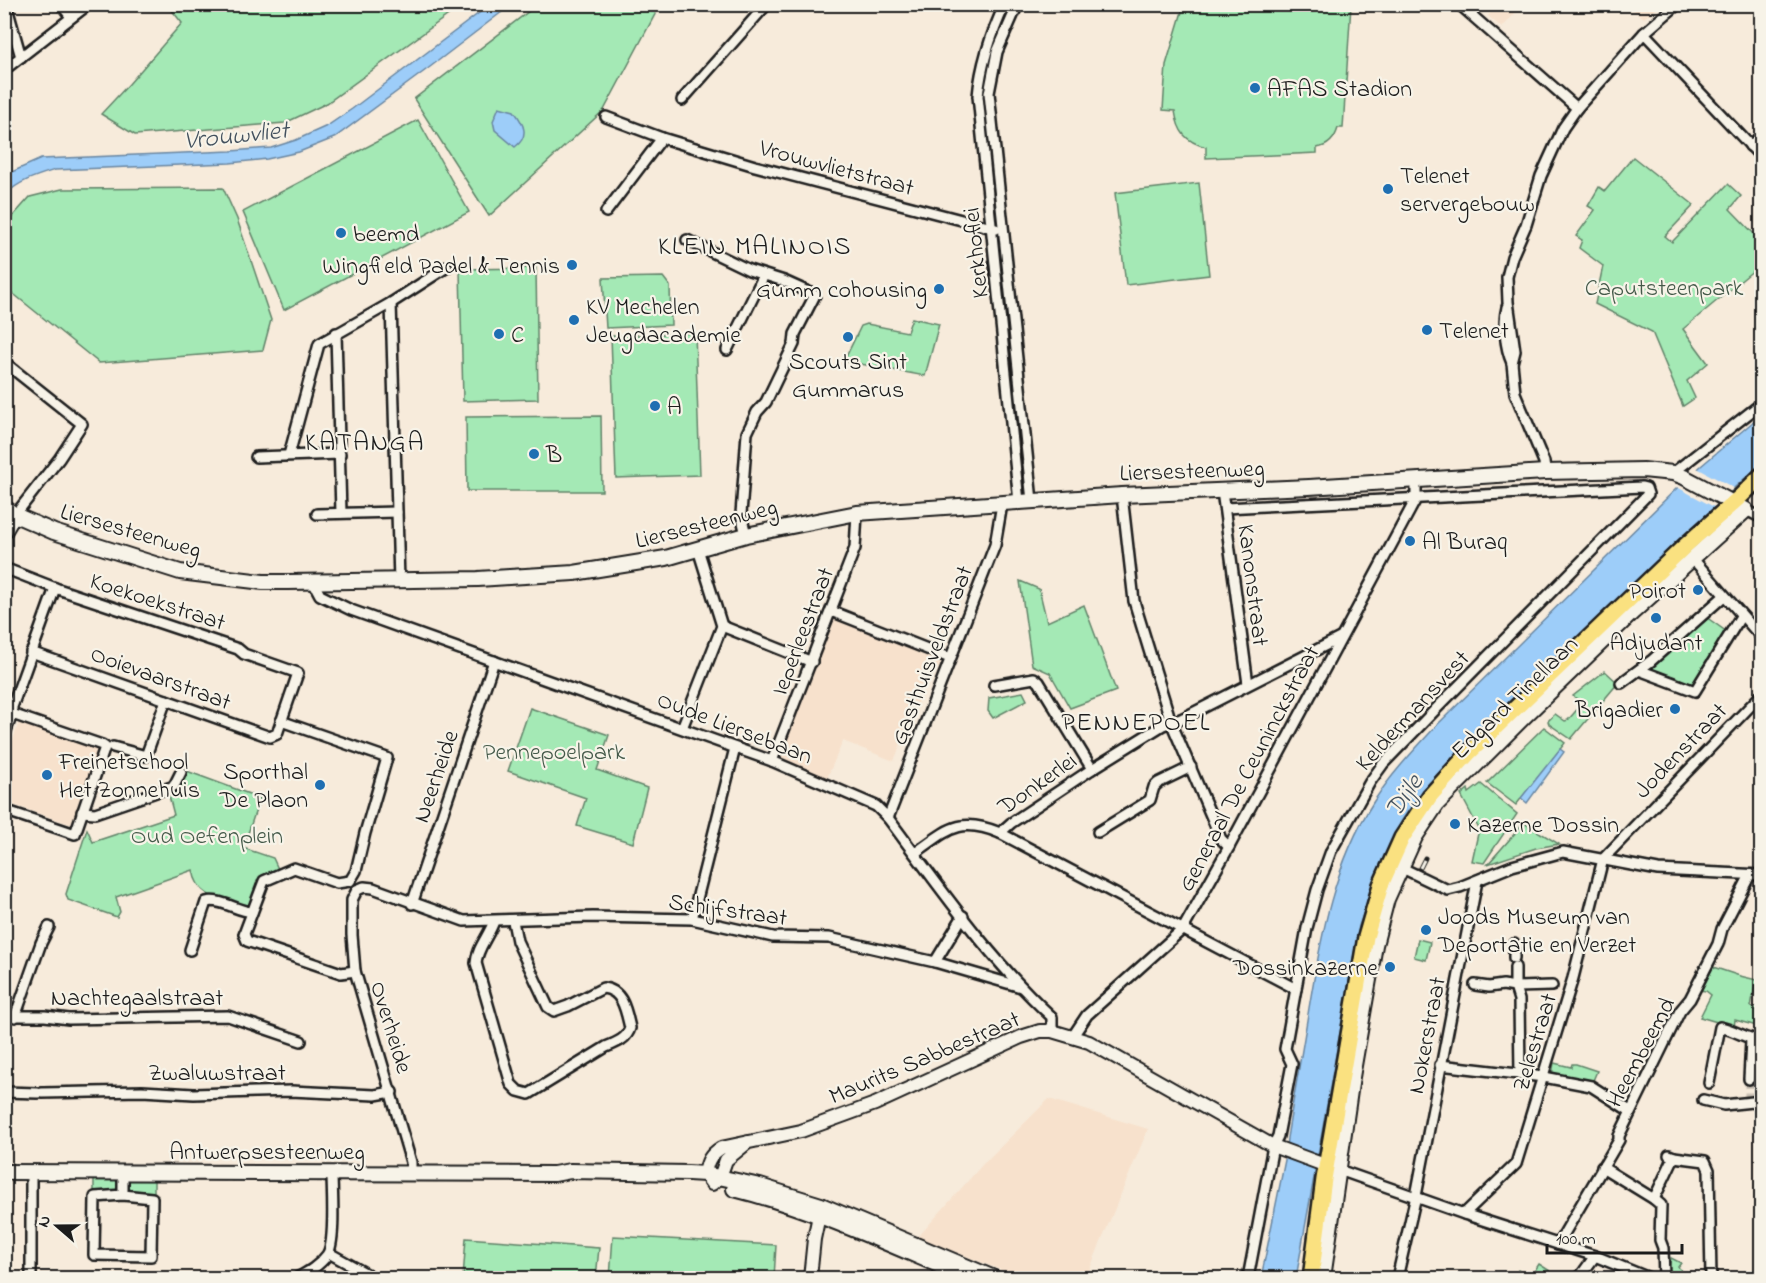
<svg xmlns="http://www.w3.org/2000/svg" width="1766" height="1283" font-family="'Indie Flower',sans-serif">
<rect width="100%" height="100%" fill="#f7ebdb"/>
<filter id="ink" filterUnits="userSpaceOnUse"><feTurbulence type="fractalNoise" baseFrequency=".0167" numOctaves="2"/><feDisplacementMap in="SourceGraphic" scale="12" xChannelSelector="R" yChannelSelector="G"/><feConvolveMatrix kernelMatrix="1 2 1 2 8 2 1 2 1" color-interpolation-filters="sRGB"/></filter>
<g filter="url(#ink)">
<!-- built -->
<g fill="#f7e1cc">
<path d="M1496 5V4L1522 5 1502 28 1488 16Z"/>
<path d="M1627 5H1661L1644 18Z"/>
<path d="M834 619 941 662 939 668 932 666 894 761 843 741 827 778 779 758Z"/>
<path d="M19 722 99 750 73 822 70 824 5 802V764Z"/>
<path d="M1049 1099 1148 1129 1086 1278H1021L918 1237 983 1164Z"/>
</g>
<!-- green -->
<g fill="#a4e9b5" stroke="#608268" stroke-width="1.5">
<path d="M175 5V4L462 5 327 103 285 123 135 135 101 114 129 84 182 23 170 8Z"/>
<path d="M537 5H660L604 110 489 216 414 99Z"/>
<path d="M1184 5H1351L1343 128H1338C1335 139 1329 146 1317 148V153L1206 158V147C1186 142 1178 132 1175 111L1163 110 1166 65Z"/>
<path d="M418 120 469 212 284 310 243 212Z"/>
<path d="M1633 157 1694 205 1665 236 1672 242 1728 184 1741 196 1730 209 1761 241V264L1683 329 1708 363 1687 381 1695 398 1683 406 1652 332 1595 304 1603 266 1579 248 1582 240 1576 236 1595 210 1588 206 1599 187 1605 191Z"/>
<path d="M1199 183 1209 275 1126 285 1115 193Z"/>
<path d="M223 188 237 219 271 320 263 350 99 363 5 287V225L30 197 62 189Z"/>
<path d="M536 268 538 399 463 401 460 269Z"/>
<path d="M663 277 670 286 671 325 606 328 603 278Z"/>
<path d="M912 318 939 324 925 376 844 361 861 326 867 324 907 332Z"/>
<path d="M695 333 700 475 616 478 611 336Z"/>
<path d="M601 416 602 491H467L466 417Z"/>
<path d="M1020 581 1039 589 1047 622 1084 605 1116 691 1070 708 1050 673 1032 665Z"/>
<path d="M1706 617 1727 632 1694 687 1648 669Z"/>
<path d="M1605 671 1618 683 1571 739 1549 724 1548 721 1555 714 1565 721 1568 720 1581 705V702L1573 696Z"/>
<path d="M1023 692 1027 700 993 718 988 711 989 698Z"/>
<path d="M530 708 609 735 597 770 647 788 633 843 577 826 586 798 508 771Z"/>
<path d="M1544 727 1565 743 1516 805 1487 783Z"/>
<path d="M184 770 260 798 243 848 273 858 278 869 261 879 252 905 246 908C222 900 197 898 193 870L116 897 120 912 117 917 68 900 66 894 87 829 93 842 174 815 169 796 176 793Z"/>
<path d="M1481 784 1517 814 1484 863 1472 861 1479 829 1461 795 1468 789 1469 793Z"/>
<path d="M1524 823 1559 844 1536 848 1488 864Z"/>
<path d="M1418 939 1430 942 1426 960 1414 957Z"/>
<path d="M1710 966 1740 976 1761 981 1760 985H1755L1751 1007 1760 1009 1757 1026 1735 1020 1734 1027 1700 1017 1711 995 1706 991 1698 990Z"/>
<path d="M1554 1063 1571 1067 1572 1064H1576L1597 1071 1592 1083 1552 1075Z"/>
<path d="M94 1180H154V1193L94 1192Z"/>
<path d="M613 1236 776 1245 774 1278H610Z"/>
<path d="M466 1238 599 1248 596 1278H463Z"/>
<path d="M1671 1258 1681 1263 1678 1267 1687 1276V1278H1669V1268Z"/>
<path d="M1539 1264 1550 1271 1545 1278H1514L1518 1270 1530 1278Z"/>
</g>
<!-- water -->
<g fill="#9dcdf9" stroke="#6986a1" stroke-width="1.5">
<path d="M491 4 511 5 430 67 334 138 299 152 267 159 230 163 55 170C36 176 19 181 5 195V175L41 159 231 151 271 148 296 140 327 126 352 109Z"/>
<path d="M499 107 514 111C524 124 530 136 515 147L495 130 493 121Z"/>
<path d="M1761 415V464L1735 487 1462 750C1440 772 1417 795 1401 822 1383 854 1371 891 1359 926L1296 1278H1261L1285 1160 1287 1138C1294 1095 1302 1052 1309 1008 1321 936 1334 864 1374 801 1392 773 1416 748 1438 724L1676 489 1701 466Z"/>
<path d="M1560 749 1564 752 1527 803 1521 798Z"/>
</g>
<!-- pier -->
<path fill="#f7ebdb" d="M1695 467 1734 488 1714 507 1675 486Z"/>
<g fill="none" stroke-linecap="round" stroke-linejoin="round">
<!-- minor-tunnel -->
<path stroke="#cbc2b5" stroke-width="9" stroke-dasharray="9 4.5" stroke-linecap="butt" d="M1749 1079V1102"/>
<!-- minor casing -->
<g stroke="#1c1c1c" stroke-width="14">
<g id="minor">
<path d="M6 4 21 57"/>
<path d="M61 4 71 17"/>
<path d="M1005 4C991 34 981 63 978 96L1019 502"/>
<path d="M1018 4 997 52 989 93 1032 501"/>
<path d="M1459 4 1577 108"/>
<path d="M1644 33 1762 158"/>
<path d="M4 70 89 4"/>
<path d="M682 100 767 4"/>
<path d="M606 117 662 138 755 166 996 229"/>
<path d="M1750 146 1762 135"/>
<path d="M606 212 662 138"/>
<path d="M687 240 749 270 784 281 815 295 795 334 794 344 777 379 766 402 757 412 747 433 741 514 746 535"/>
<path d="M391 303 399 581"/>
<path d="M1507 307C1503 324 1505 347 1512 363"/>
<path d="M336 333 341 513"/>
<path d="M727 350 764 275"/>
<path d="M4 362 82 424 59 459 15 515"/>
<path d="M289 455 319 344 391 303 447 267"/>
<path d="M256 457 340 454"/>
<path d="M1545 472 1544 462 1515 393 1512 363 1515 351 1508 302 1507 277 1512 257 1526 225 1541 176 1563 128 1577 108 1644 33 1678 4"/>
<path d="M1673 473 1762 403"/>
<path d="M1222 491 1248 684"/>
<path d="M1122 495 1134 601 1171 722 1221 839 1229 847"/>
<path d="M1225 508 1642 487 1646 488 1648 494 1436 709 1383 764 1370 782 1331 851 1317 890 1307 928 1285 1049 1292 1064 1278 1136 1273 1146 1248 1278"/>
<path d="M1746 510 1762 518"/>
<path d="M317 514 397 512"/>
<path d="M1693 559 1762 638"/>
<path d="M4 568 58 589 238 649 244 654 298 673 277 734 270 737 31 652"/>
<path d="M313 582 320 595 351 610 772 761 876 806 888 818C939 886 989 959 1052 1017V1031"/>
<path d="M831 611 950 658"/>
<path d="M722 626 812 662"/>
<path d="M1639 670 1695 691 1741 616"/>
<path d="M1621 683 1651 661 1724 596"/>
<path d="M994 685 1034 678 1039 682 1092 769"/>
<path d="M281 721 387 758 365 833 356 871 350 881 337 883 294 868 264 881 244 934 247 941 341 973 355 971"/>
<path d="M682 728 722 626 698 549"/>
<path d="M4 736 12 714V707L55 588"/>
<path d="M113 747 146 756 166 700"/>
<path d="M772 761 855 548 857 513"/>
<path d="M4 810 75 834 105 747 102 745 12 714"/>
<path d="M82 812 95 813 174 786 181 772"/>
<path d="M888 818 995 545 1002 504"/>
<path d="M1098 832 1150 800 1154 787 1158 783 1191 767"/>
<path d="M1000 833 1011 823 1092 769 1163 725 1181 719 1340 638"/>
<path d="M915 853C948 830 958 816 1000 833L1296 989"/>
<path d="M1396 867H1400L1448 890 1460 887 1512 866 1563 852 1658 870 1762 875"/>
<path d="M357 890 364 887 373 888 464 921 593 917 692 919 773 937 829 938 935 962 1021 987"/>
<path d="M357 890 352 900V935L355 971 411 1162V1174"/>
<path d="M412 904 494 661"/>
<path d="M692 919 735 748"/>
<path d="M494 921C489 936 477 948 476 963L511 1084 518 1091 529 1094 606 1047C616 1043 627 1039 630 1028 626 1011 623 990 603 988L568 1006 554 1011 548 1007 517 941 513 921"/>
<path d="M1514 944V958"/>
<path d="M190 950 206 902C220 898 237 911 252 912"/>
<path d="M935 962 963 916"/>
<path d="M1515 967V987L1519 1000 1520 1075"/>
<path d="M1475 985 1489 987 1503 985 1515 987 1552 986"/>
<path d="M4 1016H45L69 1019 228 1016 301 1041"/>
<path d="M15 1017 41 943 49 927"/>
<path d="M1073 1036 1087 1015 1183 929 1229 847 1416 499V480"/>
<path d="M1440 1065 1544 1077 1591 1086 1630 1111"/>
<path d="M1749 1079 1751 1040"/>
<path d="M1709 1083 1720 1027C1735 1030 1747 1039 1762 1041"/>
<path d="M4 1092 38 1093"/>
<path d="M42 1093 142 1091 194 1094 291 1091 375 1095 392 1092"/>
<path d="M1703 1100 1724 1105 1762 1101"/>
<path d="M1674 1157 1705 1161 1709 1170 1711 1278"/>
<path d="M1602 1167 1654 1199 1661 1205 1660 1240 1663 1248 1664 1278"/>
<path d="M1339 1170 1464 1214 1595 1256 1649 1278"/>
<path d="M31 1172V1278"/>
<path d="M123 1172V1195L95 1197 94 1255 151 1256 152 1198 123 1195"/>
<path d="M1654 1199 1674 1157 1669 1155"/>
<path d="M1464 1214 1516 1164 1573 978 1603 859 1762 694"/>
<path d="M1558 1244 1619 1140V1136L1680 1011 1690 999 1718 944 1722 929 1750 875"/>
<path d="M329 1253 374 1278"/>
<path d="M297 1278C308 1272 319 1266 327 1255 336 1243 332 1191 332 1174"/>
<path d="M1397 1278 1416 1196 1477 881"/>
<path d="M1579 1278 1595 1256"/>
</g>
</g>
<!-- tertiary casing -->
<g stroke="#1c1c1c" stroke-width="16">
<g id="tertiary">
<path d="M4 534 15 515"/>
<path d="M748 1142 726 1160 720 1177 712 1184 705 1174C707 1161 710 1155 721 1148L801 1131 875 1104 1021 1037 1040 1031H1052L1089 1042 1273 1146 1335 1169"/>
<path d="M810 1278 814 1239 821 1206"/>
</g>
</g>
<!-- secondary casing -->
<g stroke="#1c1c1c" stroke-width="18">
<g id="secondary">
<path d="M4 507 15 515 54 532 180 572 263 582H288L478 579 574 573 666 558 746 535 857 513 1122 495 1309 487 1545 472 1643 470 1673 473 1684 477 1746 510 1633 612 1526 715 1437 804 1415 837 1387 899 1375 945 1352 1077 1323 1278"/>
<path d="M4 1172 554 1174 570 1171 688 1173 705 1174 760 1186 821 1205 994 1278"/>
<path d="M734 1189C815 1209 892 1246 969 1278"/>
</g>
</g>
<!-- primary casing -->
<g stroke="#1c1c1c" stroke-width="20">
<path id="primary" d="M1311 1278 1324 1179 1366 937 1381 885 1402 838 1430 796 1470 752 1684 547 1741 496 1762 475"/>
</g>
<!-- minor -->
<use href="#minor" stroke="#f7f3e8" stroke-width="9"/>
<!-- tertiary -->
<use href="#tertiary" stroke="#f7f3e8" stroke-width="12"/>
<!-- secondary -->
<use href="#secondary" stroke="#f7f3e8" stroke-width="14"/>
<!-- primary -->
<use href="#primary" stroke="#fae180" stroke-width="15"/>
<!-- rail casing -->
<g stroke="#1c1c1c" stroke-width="5">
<path id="rail" d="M1420 868 1425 858"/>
</g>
<!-- rail -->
<use href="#rail" stroke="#f7f3e8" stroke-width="3" stroke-dasharray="9" stroke-linecap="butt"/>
</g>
</g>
<!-- markers -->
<g fill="#1f6fb2" stroke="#f7f3e8" stroke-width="2">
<circle cx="1255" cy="88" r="6"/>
<circle cx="1388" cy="189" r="6"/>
<circle cx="341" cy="233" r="6"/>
<circle cx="572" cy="265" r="6"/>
<circle cx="939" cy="289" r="6"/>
<circle cx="574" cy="320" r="6"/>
<circle cx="1427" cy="330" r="6"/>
<circle cx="499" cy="334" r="6"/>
<circle cx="848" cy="337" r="6"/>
<circle cx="655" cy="406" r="6"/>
<circle cx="534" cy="454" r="6"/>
<circle cx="1410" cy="541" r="6"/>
<circle cx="1698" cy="590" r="6"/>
<circle cx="1656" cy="618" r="6"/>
<circle cx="1675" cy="709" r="6"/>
<circle cx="47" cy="775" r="6"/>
<circle cx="320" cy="785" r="6"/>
<circle cx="1455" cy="824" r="6"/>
<circle cx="1426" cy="930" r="6"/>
<circle cx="1390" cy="967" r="6"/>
</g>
<g text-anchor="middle" stroke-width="4.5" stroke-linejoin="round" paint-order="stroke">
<!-- poi labels -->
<g font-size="24" fill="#1c1c1c" stroke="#f7f3e8" text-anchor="start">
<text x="1267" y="96">AFAS Stadion</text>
<text x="1400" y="183">Telenet<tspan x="1400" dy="28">servergebouw</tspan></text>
<text x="353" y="241">beemd</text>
<text x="560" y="273" text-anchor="end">Wingfield Padel &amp; Tennis</text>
<text x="927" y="297" text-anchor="end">Gumm cohousing</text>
<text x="586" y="314">KV Mechelen<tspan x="586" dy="28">Jeugdacademie</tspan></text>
<text x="1439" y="338">Telenet</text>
<text x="511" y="342">C</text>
<text x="848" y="369" text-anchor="middle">Scouts Sint<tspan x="848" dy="28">Gummarus</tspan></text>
<text x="667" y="414">A</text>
<text x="546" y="462">B</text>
<text x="1422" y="549">Al Buraq</text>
<text x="1686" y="598" text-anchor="end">Poirot</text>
<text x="1656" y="650" text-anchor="middle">Adjudant</text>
<text x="1663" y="717" text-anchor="end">Brigadier</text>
<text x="59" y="769">Freinetschool<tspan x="59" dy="28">Het Zonnehuis</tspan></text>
<text x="308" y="779" text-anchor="end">Sporthal<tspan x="308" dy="28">De Plaon</tspan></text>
<text x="1467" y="832">Kazerne Dossin</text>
<text x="1438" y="924">Joods Museum van<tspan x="1438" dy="28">Deportatie en Verzet</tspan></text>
<text x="1378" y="975" text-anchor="end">Dossinkazerne</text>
</g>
<!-- street labels -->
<g font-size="24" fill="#1c1c1c" stroke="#f7f3e8">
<text transform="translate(837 167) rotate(15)" y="8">Vrouwvlietstraat</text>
<text transform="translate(975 253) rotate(-96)" y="8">Kerkhoflei</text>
<text transform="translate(1192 470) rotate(-2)" y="8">Liersesteenweg</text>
<text transform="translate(706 523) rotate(-14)" y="8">Liersesteenweg</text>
<text transform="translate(131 530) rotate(16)" y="8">Liersesteenweg</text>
<text transform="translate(1254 585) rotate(83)" y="8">Kanonstraat</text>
<text transform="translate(158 601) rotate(18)" y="8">Koekoekstraat</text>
<text transform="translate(802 631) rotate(-69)" y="8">Ieperleestraat</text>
<text transform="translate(931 655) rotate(-69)" y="8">Gasthuisveldstraat</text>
<text transform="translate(161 677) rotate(20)" y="8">Ooievaarstraat</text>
<text transform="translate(1514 697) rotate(-44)" y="8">Edgard Tinellaan</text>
<text transform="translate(1412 710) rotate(-47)" y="8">Keldermansvest</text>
<text transform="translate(735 727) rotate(21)" y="8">Oude Liersebaan</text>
<text transform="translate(1680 750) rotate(-46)" y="8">Jodenstraat</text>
<text transform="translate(1248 768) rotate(-62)" y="8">Generaal De Ceuninckstraat</text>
<text transform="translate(435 776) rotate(-71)" y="8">Neerheide</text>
<text transform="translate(1037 783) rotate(-35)" y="8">Donkerlei</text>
<text transform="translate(728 909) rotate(8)" y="8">Schijfstraat</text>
<text x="137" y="1005">Nachtegaalstraat</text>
<text transform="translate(392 1027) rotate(73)" y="8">Overheide</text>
<text transform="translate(1426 1035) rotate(-79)" y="8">Nokerstraat</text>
<text transform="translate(1534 1042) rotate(-73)" y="8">Zelestraat</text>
<text transform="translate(1640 1052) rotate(-62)" y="8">Heembeemd</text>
<text transform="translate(924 1057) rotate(-23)" y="8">Maurits Sabbestraat</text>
<text x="217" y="1080">Zwaluwstraat</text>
<text x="267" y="1159">Antwerpsesteenweg</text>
</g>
<!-- park labels -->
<g font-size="24" fill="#455a4a" stroke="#f7f3e8">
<text x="1664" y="295">Caputsteenpark</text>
<text x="554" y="759">Pennepoelpark</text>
<text x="207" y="843">Oud Oefenplein</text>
</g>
<!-- water labels -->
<g font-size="26" font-style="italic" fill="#43515e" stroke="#f7f3e8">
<text transform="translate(236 134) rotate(-6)" y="9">Vrouwvliet</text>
<text transform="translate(1403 795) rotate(-55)" y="9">Dijle</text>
</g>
<!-- neighbourhood labels -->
<g font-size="26" letter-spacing="1.5" fill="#1c1c1c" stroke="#f7f3e8">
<text x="755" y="254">KLEIN MALINOIS</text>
<text x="365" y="450">KATANGA</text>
<text x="1136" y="730">PENNEPOEL</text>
</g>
</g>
<!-- margin -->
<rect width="1766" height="1283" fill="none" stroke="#f7f3e8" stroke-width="24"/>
<rect x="12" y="12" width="1742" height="1259" fill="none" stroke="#1c1c1c" stroke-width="2" filter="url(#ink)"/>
<!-- north arrow -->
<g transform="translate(57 1226) rotate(290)" stroke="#f7f3e8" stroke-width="4.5" paint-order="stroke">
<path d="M0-4.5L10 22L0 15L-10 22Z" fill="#1c1c1c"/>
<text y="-9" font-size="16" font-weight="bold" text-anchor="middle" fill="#1c1c1c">N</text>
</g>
<!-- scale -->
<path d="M1547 1244v9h135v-9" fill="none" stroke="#1c1c1c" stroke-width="3"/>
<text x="1556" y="1244" font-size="18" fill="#1c1c1c" stroke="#f7f3e8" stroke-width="4.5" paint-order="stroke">100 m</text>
</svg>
